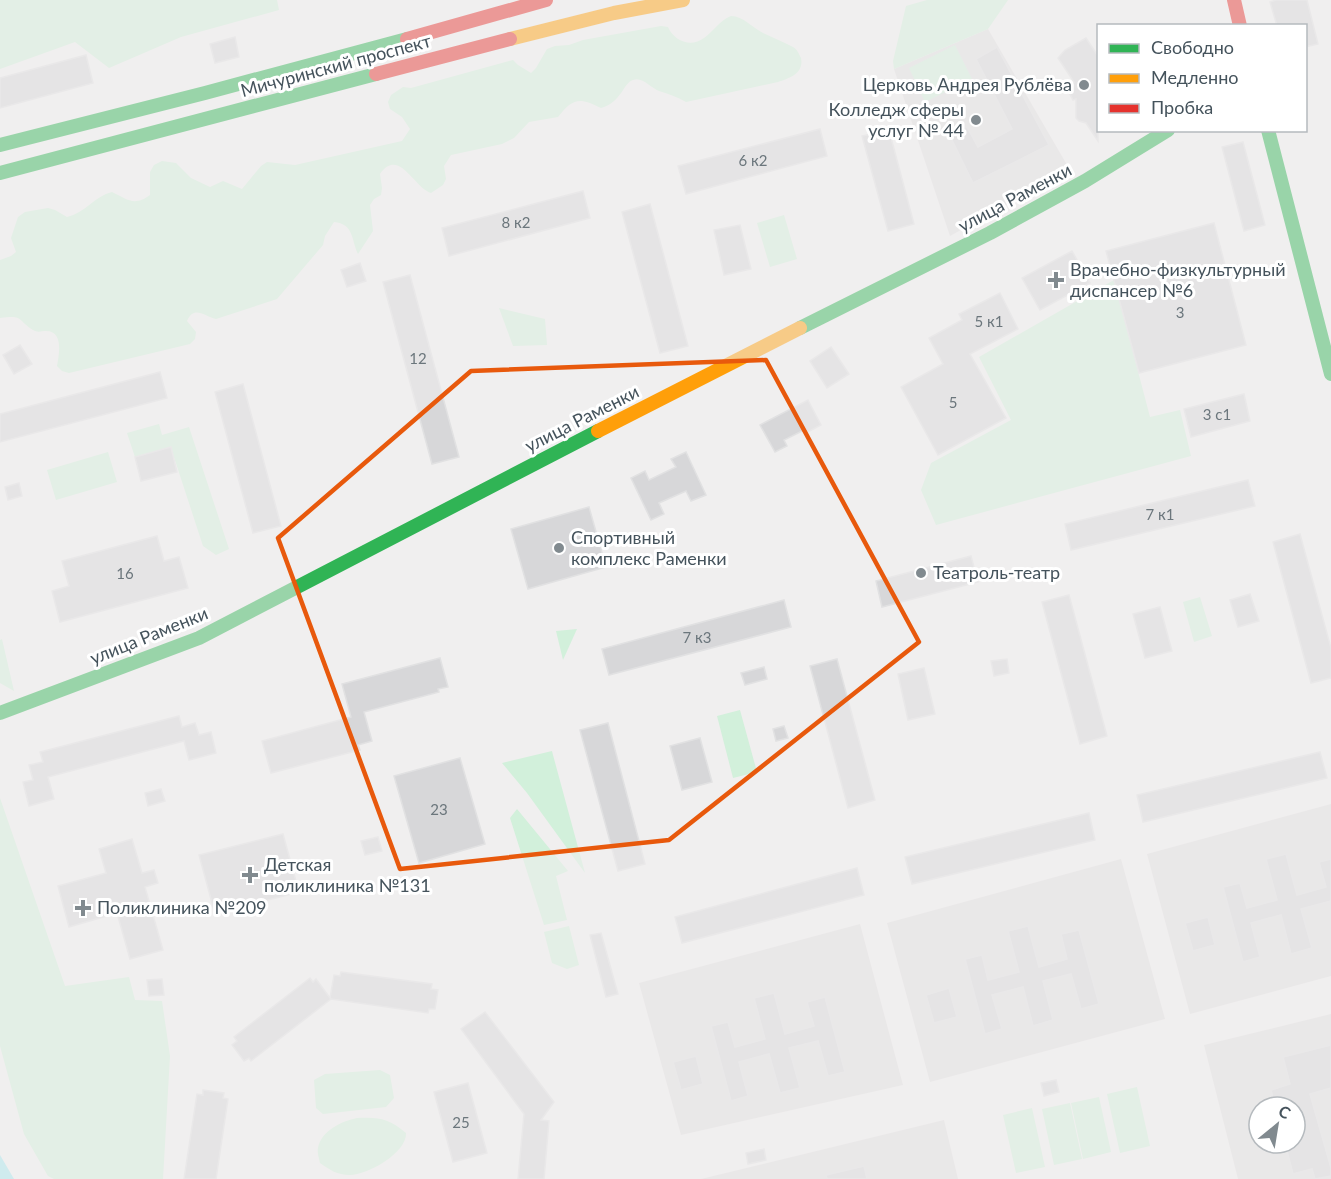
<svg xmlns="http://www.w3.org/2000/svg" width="1331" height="1179" font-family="Lato,sans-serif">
<rect width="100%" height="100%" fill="#f0efef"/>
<!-- education -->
<g fill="#e1e0e1" fill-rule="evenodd">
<path d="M988 29 1070 170 950 236 894 69Z"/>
<path d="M1331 804V976L1190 1014 1147 854Z"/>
<path d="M1121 859 1165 1019 930 1082 887 923Z"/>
<path d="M860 924 903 1085 681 1135 639 983Z"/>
<path d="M1331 1014V1179H1238L1204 1045ZM1259 1107H1295V1143H1259Z"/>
<path d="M944 1120 958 1179H701Z"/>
</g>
<!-- green -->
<g fill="#d2f0db">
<path d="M0 0H277L279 10 181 37 109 68 75 42 0 69Z"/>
<path d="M927 0H1008L988 29 894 69 893 61 906 6Z"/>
<path d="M731 16C743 16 753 28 763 33 773 38 784 42 793 47 797 49 799 54 801 58 804 74 789 78 778 82L686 102C677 97 669 94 659 91 651 88 642 76 633 80 623 83 622 102 601 108 579 97 573 98 558 117L529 122 514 138 502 144 451 155 444 166 446 179 443 185 431 193C414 188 399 147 380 174L382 188 381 195 374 199 370 205 373 231 358 254C351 239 354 224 334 222L325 236 323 245 277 299 216 319C204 316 194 305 187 321L196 332 195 339 190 344 69 373 62 371 57 366C59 355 64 331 46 331 41 331 38 333 33 330 16 319 24 315 0 318V260L11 256 16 252 11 238 18 217 25 212 48 208 55 210 67 217C85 213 95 196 112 192 127 199 134 207 150 195V172L154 165 162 161 176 163 191 178 210 187 223 181 242 189 261 166 267 162 295 165 402 141 410 129 402 117 390 109 388 102 391 95 403 87 411 88 513 60 518 65 531 73 536 68 547 49 555 46 569 45 583 40 661 26 668 27C674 41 691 48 704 38 714 31 719 21 731 16Z"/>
<path d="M955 45 972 79 925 102 909 68Z"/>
<path d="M784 215 797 259 770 267 757 223Z"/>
<path d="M1114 280 1150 417 1180 410 1191 456 936 525 921 490 931 463 1011 420 979 357Z"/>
<path d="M499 308 545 319 547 345 513 346Z"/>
<path d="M159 424 162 435 189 427 229 549 216 555 203 546 171 448 135 457 127 433Z"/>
<path d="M108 452 117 482 56 500 47 470Z"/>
<path d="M1200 597 1212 636 1194 642 1183 602Z"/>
<path d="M577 629 563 660 556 631Z"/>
<path d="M2 639 14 691 0 683V640Z"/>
<path d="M740 710 757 772 733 778 717 716Z"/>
<path d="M552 751 553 755 585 873 527 793 502 763Z"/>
<path d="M0 798 65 986 129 977 135 1000 162 1001 170 1056 163 1179H54L48 1176 24 1134 0 1046Z"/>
<path d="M517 809 568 871 556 876 567 920 544 925 510 818Z"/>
<path d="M569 926 579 965 567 969 552 963 544 932Z"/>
<path d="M380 1070 390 1075 394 1098 386 1107 323 1114 316 1108 314 1080 325 1074Z"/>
<path d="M1137 1087 1150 1146 1120 1153 1107 1094Z"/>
<path d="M1099 1097 1111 1152 1083 1159 1071 1103Z"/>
<path d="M1070 1103 1082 1159 1054 1165 1042 1109Z"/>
<path d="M1032 1108 1045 1167 1016 1173 1003 1115Z"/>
<path d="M357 1118C379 1117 388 1118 406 1133 407 1153 367 1175 350 1175 337 1175 330 1170 320 1163 319 1158 317 1152 318 1148 321 1131 342 1121 357 1118Z"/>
</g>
<!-- water -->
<path fill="#a6e6ee" d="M0 1155 14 1179H0Z"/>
<!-- building -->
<g fill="#d7d7d9" stroke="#e1e1e2" stroke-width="1.5">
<path d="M1276 0H1307L1318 44 1305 47V26H1277L1270 2Z"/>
<path d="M235 37 239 57 215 63 210 44Z"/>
<path d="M1086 38 1098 56V141L1086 123 1079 121 1076 118V99L1073 100 1066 87 1074 82 1058 58 1065 50Z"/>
<path d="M997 47 1049 145 973 183 950 136 967 127 978 147 1012 129 976 59Z"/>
<path d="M86 55 93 83 0 108V78Z"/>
<path d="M820 129 827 156 686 194 678 166Z"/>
<path d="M889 130 914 224 888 231 862 136Z"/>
<path d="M1243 142 1265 225 1244 231 1222 147Z"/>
<path d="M583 191 590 218 449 256 442 228Z"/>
<path d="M650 204 688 346 660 353 622 212Z"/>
<path d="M1214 223 1246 345 1139 373 1106 251Z"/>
<path d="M740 225 751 269 724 275 714 230Z"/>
<path d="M1072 251 1090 283 1040 310 1022 278Z"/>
<path d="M360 263 366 281 347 287 341 270Z"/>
<path d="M410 275 459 457 432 464 383 282Z"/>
<path d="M1000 293 1018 329 970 354 1006 418 938 455 901 387 943 364 929 338 962 320 959 314Z"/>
<path d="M20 345 32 364 14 374 3 355Z"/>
<path d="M831 347 849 374 827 388 810 361Z"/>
<path d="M160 372 167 398 0 442V414Z"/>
<path d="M243 384 281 526 253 533 215 392Z"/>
<path d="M1244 394 1250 421 1191 437 1184 409Z"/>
<path d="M808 400 821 425 806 433 804 430 784 440 787 446 775 452 760 425Z"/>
<path d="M171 447 177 472 141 481 135 457Z"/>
<path d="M686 452 706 495 691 501 686 491 659 503 664 514 651 520 631 478 645 471 649 480 676 467 671 459Z"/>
<path d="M1248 480 1255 506 1071 550 1065 524Z"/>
<path d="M19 483 22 496 8 500 5 487Z"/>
<path d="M589 507 606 567 528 589 511 529Z"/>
<path d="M1300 534 1331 648V678L1311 683 1273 542Z"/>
<path d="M157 536 164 561 179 557 188 588 60 622 52 591 69 586 62 561Z"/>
<path d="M971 556 978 582 882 607 876 581Z"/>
<path d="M1250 594 1259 621 1238 627 1230 600Z"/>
<path d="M1069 595 1107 736 1080 744 1042 602Z"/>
<path d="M784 600 791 627 609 675 602 649Z"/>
<path d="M1160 607 1172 651 1145 658 1133 614Z"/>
<path d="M440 658 448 687 438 689 439 692 364 712 372 741 358 745 360 750 271 773 262 741 351 717 342 684Z"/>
<path d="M837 659 875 800 848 808 810 666Z"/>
<path d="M1007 659 1009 673 994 676 991 661Z"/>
<path d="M764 667 767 679 745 685 741 673Z"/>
<path d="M924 668 935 714 908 720 898 674Z"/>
<path d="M179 716 182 727 195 723 199 735 211 732 216 753 189 760 184 741 48 777 54 799 29 806 23 782 33 780 29 765 43 762 40 752Z"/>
<path d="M608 723 645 864 618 871 580 730Z"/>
<path d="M784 726 788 738 776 741 773 729Z"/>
<path d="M700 738 712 782 682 790 670 746Z"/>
<path d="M1320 752 1327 778 1143 822 1137 795Z"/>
<path d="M460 758 485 844 419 863 394 776Z"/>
<path d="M161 789 165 801 148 806 145 793Z"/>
<path d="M1089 813 1095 840 912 884 905 857Z"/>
<path d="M283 834 299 892 215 914 199 855Z"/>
<path d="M378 837 382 851 365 855 361 841Z"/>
<path d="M132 839 142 873 154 870 158 883 145 887 163 950 130 959 117 913 69 927 58 886 106 873 99 849Z"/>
<path d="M1286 854 1297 895 1326 887 1319 862 1331 859V901L1301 909 1312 948 1291 954 1281 915 1251 923 1260 957 1243 962 1223 887 1240 883 1247 908 1277 900 1266 859Z"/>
<path d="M857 868 864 895 682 943 675 917Z"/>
<path d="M1208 917 1215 945 1193 951 1185 923Z"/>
<path d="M1028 926 1039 967 1067 959 1061 934 1079 930 1099 1004 1081 1009 1071 974 1043 981 1053 1020 1033 1026 1023 987 992 995 1002 1029 985 1034 965 959 982 955 988 980 1019 972 1008 931Z"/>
<path d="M601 933 618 994 606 997 590 935Z"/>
<path d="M341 972 432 984 431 989 438 990 435 1009H429L428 1013 331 999 251 1061 249 1058 244 1061 232 1045 237 1041 234 1037 310 978 313 982 316 979 330 998 334 975 340 976Z"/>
<path d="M162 979 164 995 149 996 147 980Z"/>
<path d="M949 988 957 1017 934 1023 926 995Z"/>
<path d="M774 993 785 1034 814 1026 807 1002 825 997 845 1072 828 1076 818 1041 789 1048 800 1088 780 1093 769 1054 739 1062 748 1096 731 1101 711 1026 728 1022 735 1047 765 1039 754 998Z"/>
<path d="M485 1012 554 1102 541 1120 549 1121 544 1179H518L524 1114 461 1029Z"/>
<path d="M1331 1045V1088L1310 1094 1331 1168V1176L1315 1179 1312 1169 1293 1174 1285 1143H1295V1107H1275L1271 1090 1290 1084 1283 1057Z"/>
<path d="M696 1056 703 1084 681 1090 673 1062Z"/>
<path d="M1056 1080 1059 1092 1044 1096 1041 1083Z"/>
<path d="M468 1083 487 1153 453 1162 434 1092Z"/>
<path d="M203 1090 224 1093 223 1098 228 1099 216 1179H184L197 1094 203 1095Z"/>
<path d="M764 1149 766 1160 748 1164 746 1153Z"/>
<path d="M864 1166 867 1179H827L826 1175Z"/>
</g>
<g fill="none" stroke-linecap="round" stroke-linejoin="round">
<!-- fast -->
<g stroke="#30b455" stroke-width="14">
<path d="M1268 130 1331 374"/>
<path d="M0 145 205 93 407 39"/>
<path d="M0 173 376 74"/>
<path d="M800 328 990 233 1085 181 1168 130"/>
<path d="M0 713 199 638 598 431"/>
</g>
<!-- slow -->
<g stroke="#ff9f0a" stroke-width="14">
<path d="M510 39 614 13 683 0"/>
<path d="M598 431 800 328"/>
</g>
<!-- jam -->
<g stroke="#e5322d" stroke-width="14">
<path d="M1234 0 1240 26"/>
<path d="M407 39 546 0"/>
<path d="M376 74 510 39"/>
</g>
</g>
<!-- marked area -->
<path d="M0 0H1331V1179H0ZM766 360 919 642 669 840 400 869 278 538 471 371Z" fill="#f0efef" fill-opacity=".55" fill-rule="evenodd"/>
<path fill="none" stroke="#e8590c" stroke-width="4.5" stroke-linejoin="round" d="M766 360 919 642 669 840 400 869 278 538 471 371Z"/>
<!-- markers -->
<g fill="#818a8f" stroke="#fff" stroke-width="2">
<circle cx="1084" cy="85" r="6"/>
<circle cx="976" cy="120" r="6"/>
<path d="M1053 271h6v6h6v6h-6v6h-6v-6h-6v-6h6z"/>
<circle cx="559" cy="548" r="6"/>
<circle cx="921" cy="573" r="6"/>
<path d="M247 866h6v6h6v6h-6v6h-6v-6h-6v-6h6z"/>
<path d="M80 899h6v6h6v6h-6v6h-6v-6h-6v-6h6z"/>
</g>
<g text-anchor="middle" stroke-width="6" stroke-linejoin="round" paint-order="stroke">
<!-- number labels -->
<g font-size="15" fill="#6b767c">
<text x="753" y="166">6 к2</text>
<text x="516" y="228">8 к2</text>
<text x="1180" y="318">3</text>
<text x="989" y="327">5 к1</text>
<text x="418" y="364">12</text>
<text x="953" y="408">5</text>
<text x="1217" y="420">3 с1</text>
<text x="1160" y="520">7 к1</text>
<text x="125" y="579">16</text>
<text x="697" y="643">7 к3</text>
<text x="439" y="815">23</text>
<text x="461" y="1128">25</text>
</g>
<!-- street labels -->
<g font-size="18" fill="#45535c" stroke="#fff">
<text transform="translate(336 66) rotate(-15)" y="6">Мичуринский проспект</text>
<text transform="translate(1015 198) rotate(-28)" y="6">улица Раменки</text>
<text transform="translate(582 419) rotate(-27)" y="6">улица Раменки</text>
<text transform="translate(149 636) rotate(-22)" y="6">улица Раменки</text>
</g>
<!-- poi labels -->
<g font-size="18" fill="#45535c" stroke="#fff" text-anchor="start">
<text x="1072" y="91" text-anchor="end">Церковь Андрея Рублёва</text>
<text x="964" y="116" text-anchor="end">Колледж сферы<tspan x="964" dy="21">услуг № 44</tspan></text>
<text x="1070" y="276">Врачебно-физкультурный<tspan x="1070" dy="21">диспансер №6</tspan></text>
<text x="571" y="544">Спортивный<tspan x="571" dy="21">комплекс Раменки</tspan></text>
<text x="933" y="579">Театроль-театр</text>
<text x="264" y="871">Детская<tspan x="264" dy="21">поликлиника №131</tspan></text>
<text x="97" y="914">Поликлиника №209</text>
</g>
</g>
<!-- legend -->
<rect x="1097" y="24" width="210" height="108" fill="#ffffff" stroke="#b5babe" stroke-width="1.5"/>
<rect x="1109" y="44" width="30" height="9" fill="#30b455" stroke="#b5babe" stroke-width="1.5"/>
<text x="1151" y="54" font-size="18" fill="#45535c">Свободно</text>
<rect x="1109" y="74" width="30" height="9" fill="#ff9f0a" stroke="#b5babe" stroke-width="1.5"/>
<text x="1151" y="84" font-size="18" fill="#45535c">Медленно</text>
<rect x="1109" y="104" width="30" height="9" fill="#e5322d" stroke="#b5babe" stroke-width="1.5"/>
<text x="1151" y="114" font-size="18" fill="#45535c">Пробка</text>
<!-- north arrow -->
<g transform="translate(1277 1125) rotate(30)"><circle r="28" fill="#ffffff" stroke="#b5babe" stroke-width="1.5"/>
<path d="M0-4.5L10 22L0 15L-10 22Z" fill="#818a8f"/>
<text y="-9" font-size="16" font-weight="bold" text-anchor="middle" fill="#45535c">С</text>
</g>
</svg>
